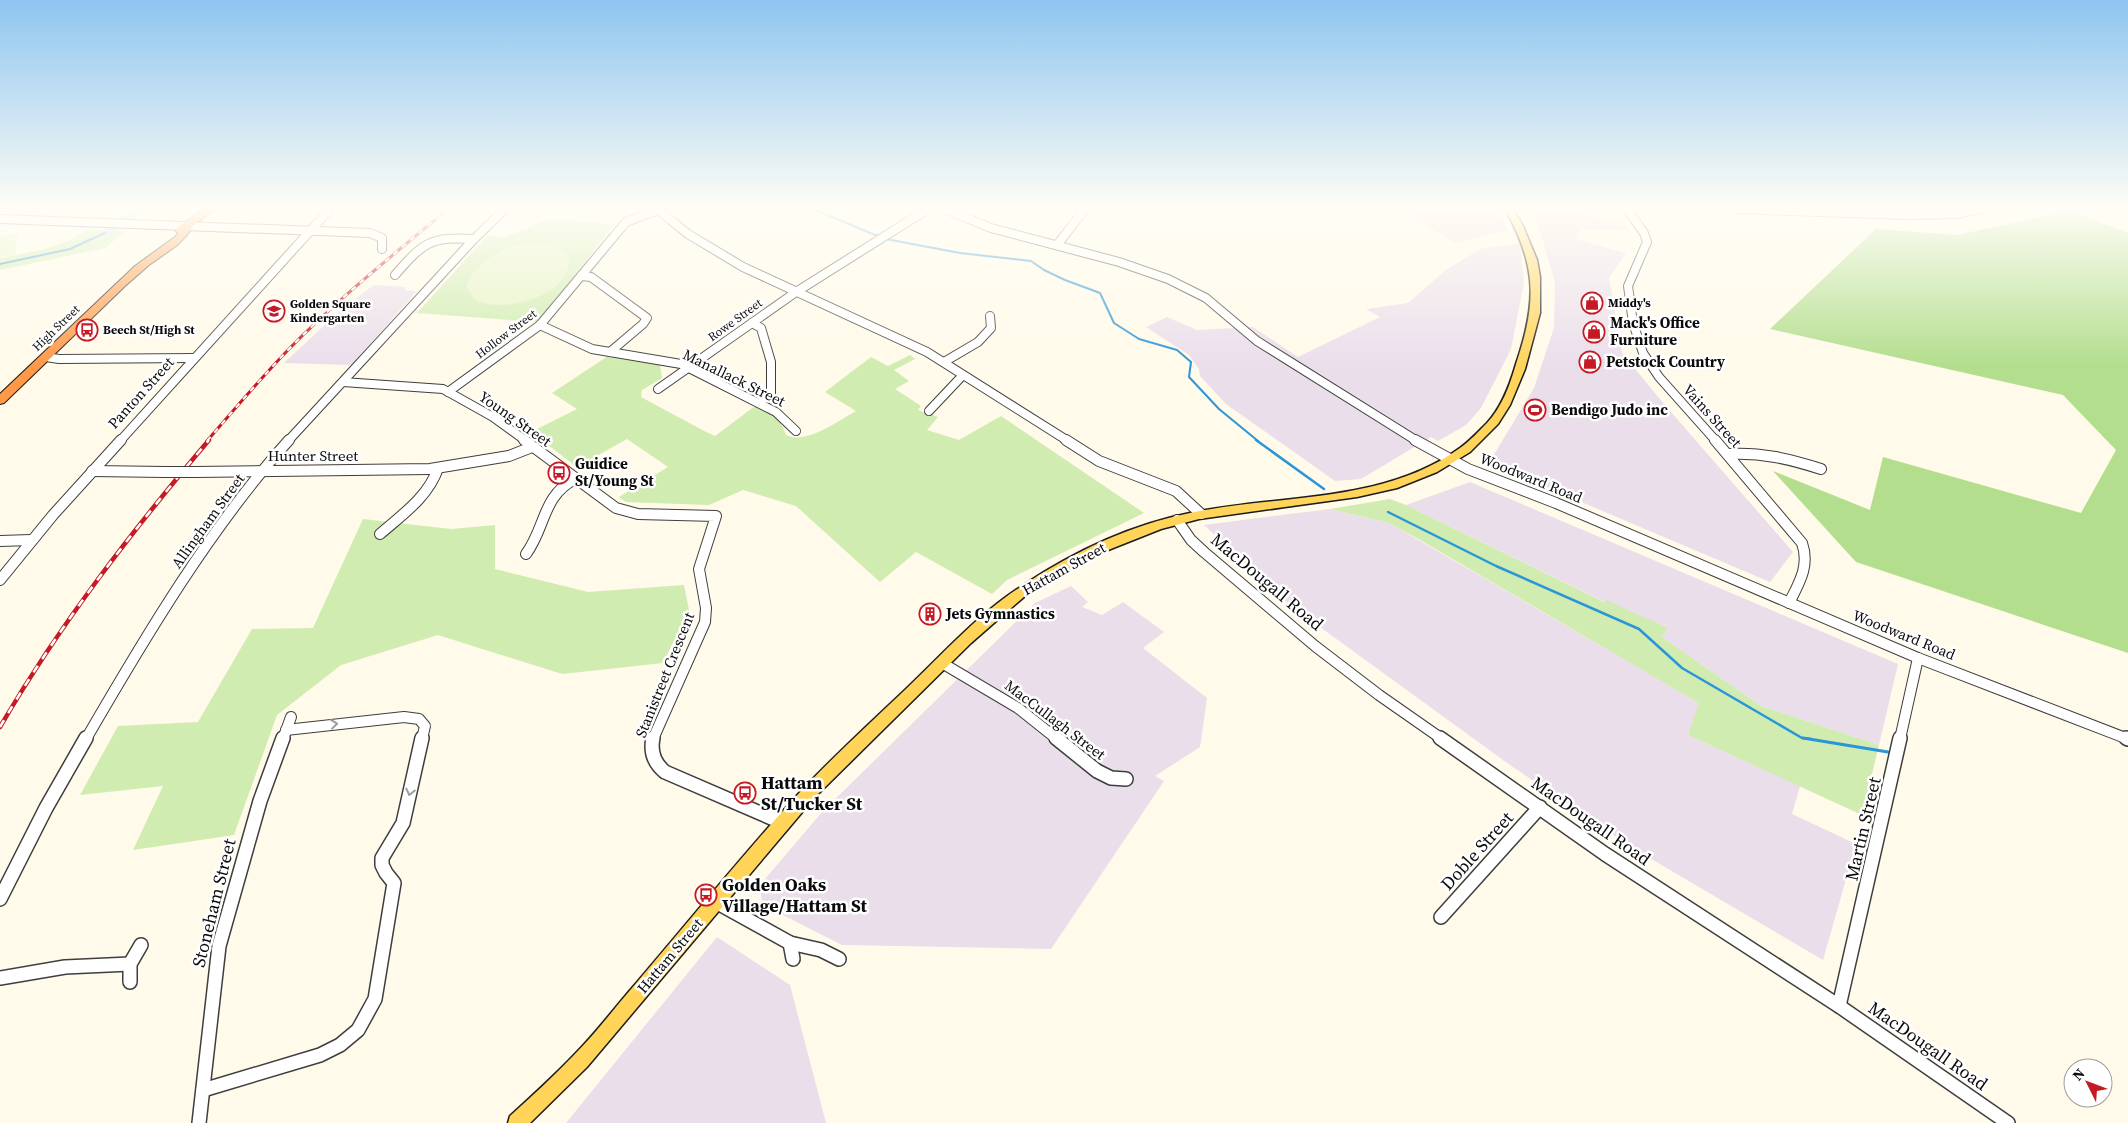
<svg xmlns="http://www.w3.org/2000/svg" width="2128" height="1123" font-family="'Source Serif 4',serif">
<rect width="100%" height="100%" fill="#fffae9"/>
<!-- industrial -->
<g fill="#eadeeb">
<path d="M1406 209H1497L1509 230 1455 243 1419 221 1405 211Z"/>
<path d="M1527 209H1558L1623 221 1630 231 1584 229H1581L1576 239 1626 253 1609 278 1622 353 1664 404 1793 552 1770 582 1513 473 1492 458 1534 388 1554 328 1555 282 1536 218Z"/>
<path d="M1520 243 1524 283 1511 349 1481 408 1466 425 1438 441 1431 437 1361 479 1335 481 1226 404 1200 376 1199 369 1189 355 1146 327 1167 317 1197 330 1253 327 1298 357 1380 317 1366 309 1408 303 1446 270 1480 249Z"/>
<path d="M374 285 406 287 404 290 417 291 351 365 284 363 344 307Z"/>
<path d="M1470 482 1898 664 1879 745 1761 706 1662 637 1668 628 1605 602 1406 505Z"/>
<path d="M1330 509 1389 523 1700 703 1688 735 1800 786 1792 814 1856 844 1823 960 1631 847 1510 765 1291 606 1204 525Z"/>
<path d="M1071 586 1088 602 1082 607 1102 615 1123 602 1164 632 1143 648 1207 698 1200 747 1155 776 1164 781 1051 949 842 945 763 905 759 886 823 811 1035 603Z"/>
<path d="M717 937 790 985 826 1123H566Z"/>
</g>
<!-- green -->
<g fill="#d0ecb0">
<path d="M548 219 614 224 556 300 536 322 417 313 487 236 506 237Z"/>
<path d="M88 230 126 231 105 248 0 270V258C31 252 61 248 88 230Z"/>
<path d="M910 355 915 359 894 370 909 381 895 389 921 406 918 410 938 417 927 430 959 440 1001 416 1144 513 1007 580 992 594 916 552 880 582 796 506 743 490 709 505 626 502 619 497 668 467 627 439 577 467 531 432 577 409 552 393 608 356 660 365 662 378 642 390 641 397 706 432 715 436 755 406C772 414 780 417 786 435 806 445 838 421 856 411L825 392 871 357 888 366Z"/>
<path d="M1390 499 1406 505 1604 602 1606 600 1668 628 1662 637 1761 706 1879 745 1862 815 1688 735 1699 703 1420 540 1389 523 1330 509Z"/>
<path d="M363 519 451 529 495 525V569L588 592 684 585 689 610 663 663 562 674 438 635 341 665 277 715 234 835 133 850 163 786 80 795 118 726 198 722 252 629 313 628Z"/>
</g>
<!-- forest -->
<path fill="#b3de8e" d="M2070 211 2128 233V653L1856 562 1773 471 1870 510 1883 457 2081 513 2116 450 2063 395 1770 329 1876 229 1957 235Z"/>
<!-- pitch -->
<g fill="#e3f3c2">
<path d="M18 233 15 254 0 257V237Z"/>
<path d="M533 242C550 242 562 244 570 260 568 266 567 273 563 278 547 301 498 313 474 299L466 286C476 259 507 246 533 242Z"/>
</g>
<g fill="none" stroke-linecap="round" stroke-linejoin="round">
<!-- stream-far2 -->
<g stroke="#2a95d8" stroke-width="2">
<path d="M813 209 880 237"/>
<path d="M886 239 960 253 1031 261 1044 270 1065 280 1100 293 1114 323 1139 339 1177 350 1191 362 1189 377 1219 409 1258 441"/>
<path d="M0 264 70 249 109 231"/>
</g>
<!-- stream-far1 -->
<g stroke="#2a95d8" stroke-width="2.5">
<path d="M1256 440 1324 489"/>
<path d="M1388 512 1496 566 1639 629 1682 668 1802 738 1811 739"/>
</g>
<!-- stream -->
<path stroke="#2a95d8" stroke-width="3" d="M1803 738 1888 752"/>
<!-- canal -->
<path stroke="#a9defb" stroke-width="8" d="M109 231 140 209"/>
<!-- minor-far2 casing -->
<g stroke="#3e3e3e" stroke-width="10">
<g id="minor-far2">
<path d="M657 209 688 234 743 267 927 352 1068 441"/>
<path d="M945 209 991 228 1119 262 1168 279 1206 298 1257 341 1417 441"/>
<path d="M1627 209 1644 233 1647 242 1628 286 1633 323 1643 353 1659 377 1716 441"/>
<path d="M1738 209 1906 215 1956 214 1981 209"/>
<path d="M0 219 370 233 382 238V249"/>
<path d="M1057 245 1085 209"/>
<path d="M395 275C423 243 430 236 474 239"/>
<path d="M581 276 591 277 647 318 643 324 610 352"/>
<path d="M752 323 761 328 771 362V393L759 403"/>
<path d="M540 325 592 349 681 364 776 412 796 431"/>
<path d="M46 357 59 359 193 358"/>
<path d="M944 362 978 342 991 328 990 316"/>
<path d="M343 382 443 389 493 417 526 441"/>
<path d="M658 389 796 292 928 209"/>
<path d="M448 392 540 325 626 222 658 210"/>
<path d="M929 411 963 375"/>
<path d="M120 441 330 209"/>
<path d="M288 441 474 239 505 209"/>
</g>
</g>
<!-- minor-far1 casing -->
<g stroke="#3e3e3e" stroke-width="12">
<g id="minor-far1">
<path d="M524 440 616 508 638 514 716 516 699 569 706 608 705 622 653 739"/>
<path d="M1066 440 1099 461 1176 491 1201 514"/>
<path d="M1415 440 1468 469 1556 503 1918 658 2128 739"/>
<path d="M1715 440 1802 543C1810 566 1799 583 1789 603"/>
<path d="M1728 454C1761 452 1790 459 1821 469"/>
<path d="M92 471 165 472"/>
<path d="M195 472 430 469 509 456 532 447"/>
<path d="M1177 520 1191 540 1204 552 1315 646 1379 695 1442 739"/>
<path d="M380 534C402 515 429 496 438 468"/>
<path d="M0 541 31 540"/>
<path d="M526 554C546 527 542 496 575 479"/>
<path d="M0 580 53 515 121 440"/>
<path d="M942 663 1018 708 1057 739"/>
<path d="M286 730 404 717 419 719 425 726 422 739"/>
<path d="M86 739C144 639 211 526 289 440"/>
<path d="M283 739 291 717"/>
<path d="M1900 739 1918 658"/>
</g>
</g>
<!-- minor casing -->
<g stroke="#3e3e3e" stroke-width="16">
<g id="minor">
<path d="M653 738C650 752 654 763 665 772L783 823"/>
<path d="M1056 738 1097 771 1111 778 1126 779"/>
<path d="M1440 738 1605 854 1839 1006 2008 1123"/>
<path d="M2126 738 2128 739"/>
<path d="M0 899 46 808 86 738"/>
<path d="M716 902 790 943 821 950 839 959"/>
<path d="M1441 917 1540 807"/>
<path d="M790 943 793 959"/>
<path d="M0 978 65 967 130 964"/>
<path d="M130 982V964L141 945"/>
<path d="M1839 1006 1900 738"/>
<path d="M203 1090 320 1055 340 1045 358 1030 375 999 394 883 386 873 382 865V858L403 823 422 738"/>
<path d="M199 1123 219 946 260 801 283 738"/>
</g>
</g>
<!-- major casing -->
<g stroke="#1c1c1c" stroke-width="3">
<path id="major" d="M1505 209H1513L1523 226 1537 260 1540 277V313L1525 369 1510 405 1498 424 1470 452 1437 472 1397 488 1357 497 1199 519 1161 529 1093 556 1025 596 971 643 815 797 587 1067 530 1123H508L510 1116C532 1096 554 1076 574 1055 595 1034 613 1010 632 988 685 926 736 863 790 803 827 762 867 726 906 689 943 654 978 614 1022 586 1073 552 1130 525 1190 513 1279 494 1383 504 1460 448 1470 441 1479 431 1487 423 1502 407 1510 385 1516 364 1537 302 1537 266 1505 209Z"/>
</g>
<!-- highway casing -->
<g stroke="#1c1c1c" stroke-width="2">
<path id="highway" d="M204 209H215L193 226 187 235 176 246 149 265 125 286 4 403 0 404V394L135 266 175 237 178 233 175 230 177 228Z"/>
</g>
<!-- minor-far2 -->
<use href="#minor-far2" stroke="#fff" stroke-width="8"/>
<!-- minor-far1 -->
<use href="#minor-far1" stroke="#fff" stroke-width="10"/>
<!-- minor -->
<use href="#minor" stroke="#fff" stroke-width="13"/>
<!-- major -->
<use href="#major" fill="#ffd459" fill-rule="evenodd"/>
<!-- highway -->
<use href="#highway" fill="#ff9847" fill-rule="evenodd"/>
<!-- rail-far1 casing -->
<g stroke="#c51924" stroke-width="3">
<path id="rail-far1" d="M207 441C234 410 260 379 288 350 338 299 394 254 448 209"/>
</g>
<!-- rail casing -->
<g stroke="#c51924" stroke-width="4.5">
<path id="rail" d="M0 727C60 624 132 531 209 440"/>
</g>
<!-- rail-far1 -->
<use href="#rail-far1" stroke="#fff" stroke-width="2" stroke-dasharray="5.5" stroke-linecap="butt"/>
<!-- rail -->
<use href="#rail" stroke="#fff" stroke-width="2.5" stroke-dasharray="8" stroke-linecap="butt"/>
<!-- minor-bridge casing -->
<g stroke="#3e3e3e" stroke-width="12" stroke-linecap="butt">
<path id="minor-bridge" d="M165 472H195"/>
</g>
<!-- minor-bridge -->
<use href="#minor-bridge" stroke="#fff" stroke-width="10"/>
</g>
<!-- one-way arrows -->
<defs><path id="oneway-chevron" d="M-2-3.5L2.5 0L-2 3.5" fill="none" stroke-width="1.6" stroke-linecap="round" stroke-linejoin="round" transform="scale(1.25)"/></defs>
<g stroke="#9d9d9d">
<use href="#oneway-chevron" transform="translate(334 724) rotate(-6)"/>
<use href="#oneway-chevron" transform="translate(410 792) rotate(103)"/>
</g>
<!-- sky -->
<linearGradient id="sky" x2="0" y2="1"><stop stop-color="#8fc5f0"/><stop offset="0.57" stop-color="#fffdf5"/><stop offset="1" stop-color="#fffdf5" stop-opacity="0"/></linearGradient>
<rect width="2128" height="366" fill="url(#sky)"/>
<!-- icons -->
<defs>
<g id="shop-ring" transform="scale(1.125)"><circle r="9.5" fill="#fff" stroke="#c51924" stroke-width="1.5"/><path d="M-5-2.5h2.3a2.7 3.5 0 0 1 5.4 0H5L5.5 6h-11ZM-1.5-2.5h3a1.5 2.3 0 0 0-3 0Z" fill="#c51924"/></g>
<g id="school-ring" transform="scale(1.125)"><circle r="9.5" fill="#fff" stroke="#c51924" stroke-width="1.5"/><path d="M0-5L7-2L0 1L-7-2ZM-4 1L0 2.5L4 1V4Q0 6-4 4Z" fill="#c51924"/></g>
<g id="bus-ring" transform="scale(1.125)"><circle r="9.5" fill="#fff" stroke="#c51924" stroke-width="1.5"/><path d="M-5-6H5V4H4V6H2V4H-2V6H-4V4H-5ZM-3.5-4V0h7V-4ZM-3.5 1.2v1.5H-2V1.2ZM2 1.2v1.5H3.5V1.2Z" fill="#c51924"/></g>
<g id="stadium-ring" transform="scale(1.125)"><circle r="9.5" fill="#fff" stroke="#c51924" stroke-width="1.5"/><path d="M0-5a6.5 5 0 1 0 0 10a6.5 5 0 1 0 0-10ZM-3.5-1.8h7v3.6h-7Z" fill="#c51924"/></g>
<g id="building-ring" transform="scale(1.125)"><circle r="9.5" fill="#fff" stroke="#c51924" stroke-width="1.5"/><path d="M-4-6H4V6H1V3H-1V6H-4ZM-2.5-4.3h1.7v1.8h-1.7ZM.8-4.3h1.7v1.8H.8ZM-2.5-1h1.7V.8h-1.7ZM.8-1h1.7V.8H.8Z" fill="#c51924"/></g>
</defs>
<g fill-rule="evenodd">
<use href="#shop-ring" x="1592" y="303"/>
<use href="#school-ring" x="274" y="311"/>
<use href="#bus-ring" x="87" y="330"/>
<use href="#shop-ring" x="1594" y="332"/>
<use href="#shop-ring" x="1590" y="362"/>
<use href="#stadium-ring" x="1535" y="410"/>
<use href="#bus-ring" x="559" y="473"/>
<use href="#building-ring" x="930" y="614"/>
<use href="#bus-ring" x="745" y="793"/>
<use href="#bus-ring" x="706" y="895"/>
</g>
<g text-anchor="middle" stroke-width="5" stroke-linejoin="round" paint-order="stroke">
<!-- far-poi labels -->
<g font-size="12" font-weight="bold" fill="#0b0b0b" stroke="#fff" text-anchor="start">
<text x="1608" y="307">Middy's</text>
<text x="290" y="308">Golden Square<tspan x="290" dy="14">Kindergarten</tspan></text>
<text x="103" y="334">Beech St/High St</text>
</g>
<!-- far-street labels -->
<g font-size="12" fill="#0b0b0b" stroke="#fff">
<text transform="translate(735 320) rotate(-36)" y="4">Rowe Street</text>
<text transform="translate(56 328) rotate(-44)" y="4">High Street</text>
<text transform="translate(506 334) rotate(-37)" y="4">Hollow Street</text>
</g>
<!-- poi labels -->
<g font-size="15" font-weight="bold" fill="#0b0b0b" stroke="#fff" text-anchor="start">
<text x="1610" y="328">Mack's Office<tspan x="1610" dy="17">Furniture</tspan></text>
<text x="1606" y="367">Petstock Country</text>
<text x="1551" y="415">Bendigo Judo inc</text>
<text x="575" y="469">Guidice<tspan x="575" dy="17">St/Young St</tspan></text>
<text x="946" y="619">Jets Gymnastics</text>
</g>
<!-- street labels -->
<g font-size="15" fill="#0b0b0b" stroke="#fff">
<text transform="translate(734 378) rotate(26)" y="5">Manallack Street</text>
<text transform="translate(141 393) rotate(-48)" y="5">Panton Street</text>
<text transform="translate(1712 416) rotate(48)" y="5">Vains Street</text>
<text transform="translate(515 419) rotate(35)" y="5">Young Street</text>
<text x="313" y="461">Hunter Street</text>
<text transform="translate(1531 478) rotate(22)" y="5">Woodward Road</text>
<text transform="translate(208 521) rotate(-54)" y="5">Allingham Street</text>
<text transform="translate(1064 569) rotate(-29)" y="5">Hattam Street</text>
<text transform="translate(1904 635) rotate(22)" y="5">Woodward Road</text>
<text transform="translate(665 675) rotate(-68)" y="5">Stanistreet Crescent</text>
<text transform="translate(1055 720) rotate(37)" y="5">MacCullagh Street</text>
<text transform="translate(670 956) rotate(-50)" y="5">Hattam Street</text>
</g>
<!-- near-street labels -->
<g font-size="18" fill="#0b0b0b" stroke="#fff">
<text transform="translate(1267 582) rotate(40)" y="6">MacDougall Road</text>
<text transform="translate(1591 821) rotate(35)" y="6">MacDougall Road</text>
<text transform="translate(1863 829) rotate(-77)" y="6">Martin Street</text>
<text transform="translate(1477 851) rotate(-48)" y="6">Doble Street</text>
<text transform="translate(214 903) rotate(-76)" y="6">Stoneham Street</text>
<text transform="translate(1928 1046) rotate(35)" y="6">MacDougall Road</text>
</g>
<!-- near-poi labels -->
<g font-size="18" font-weight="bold" fill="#0b0b0b" stroke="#fff" text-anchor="start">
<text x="761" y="789">Hattam<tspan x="761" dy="21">St/Tucker St</tspan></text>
<text x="722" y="891">Golden Oaks<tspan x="722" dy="21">Village/Hattam St</tspan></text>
</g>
</g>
<!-- north arrow -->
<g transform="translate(2088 1083) rotate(312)"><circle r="24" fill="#ffffff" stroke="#9d9d9d"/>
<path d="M0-4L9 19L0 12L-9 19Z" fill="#c51924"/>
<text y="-8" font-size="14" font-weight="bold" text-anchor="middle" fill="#0b0b0b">N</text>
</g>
</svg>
